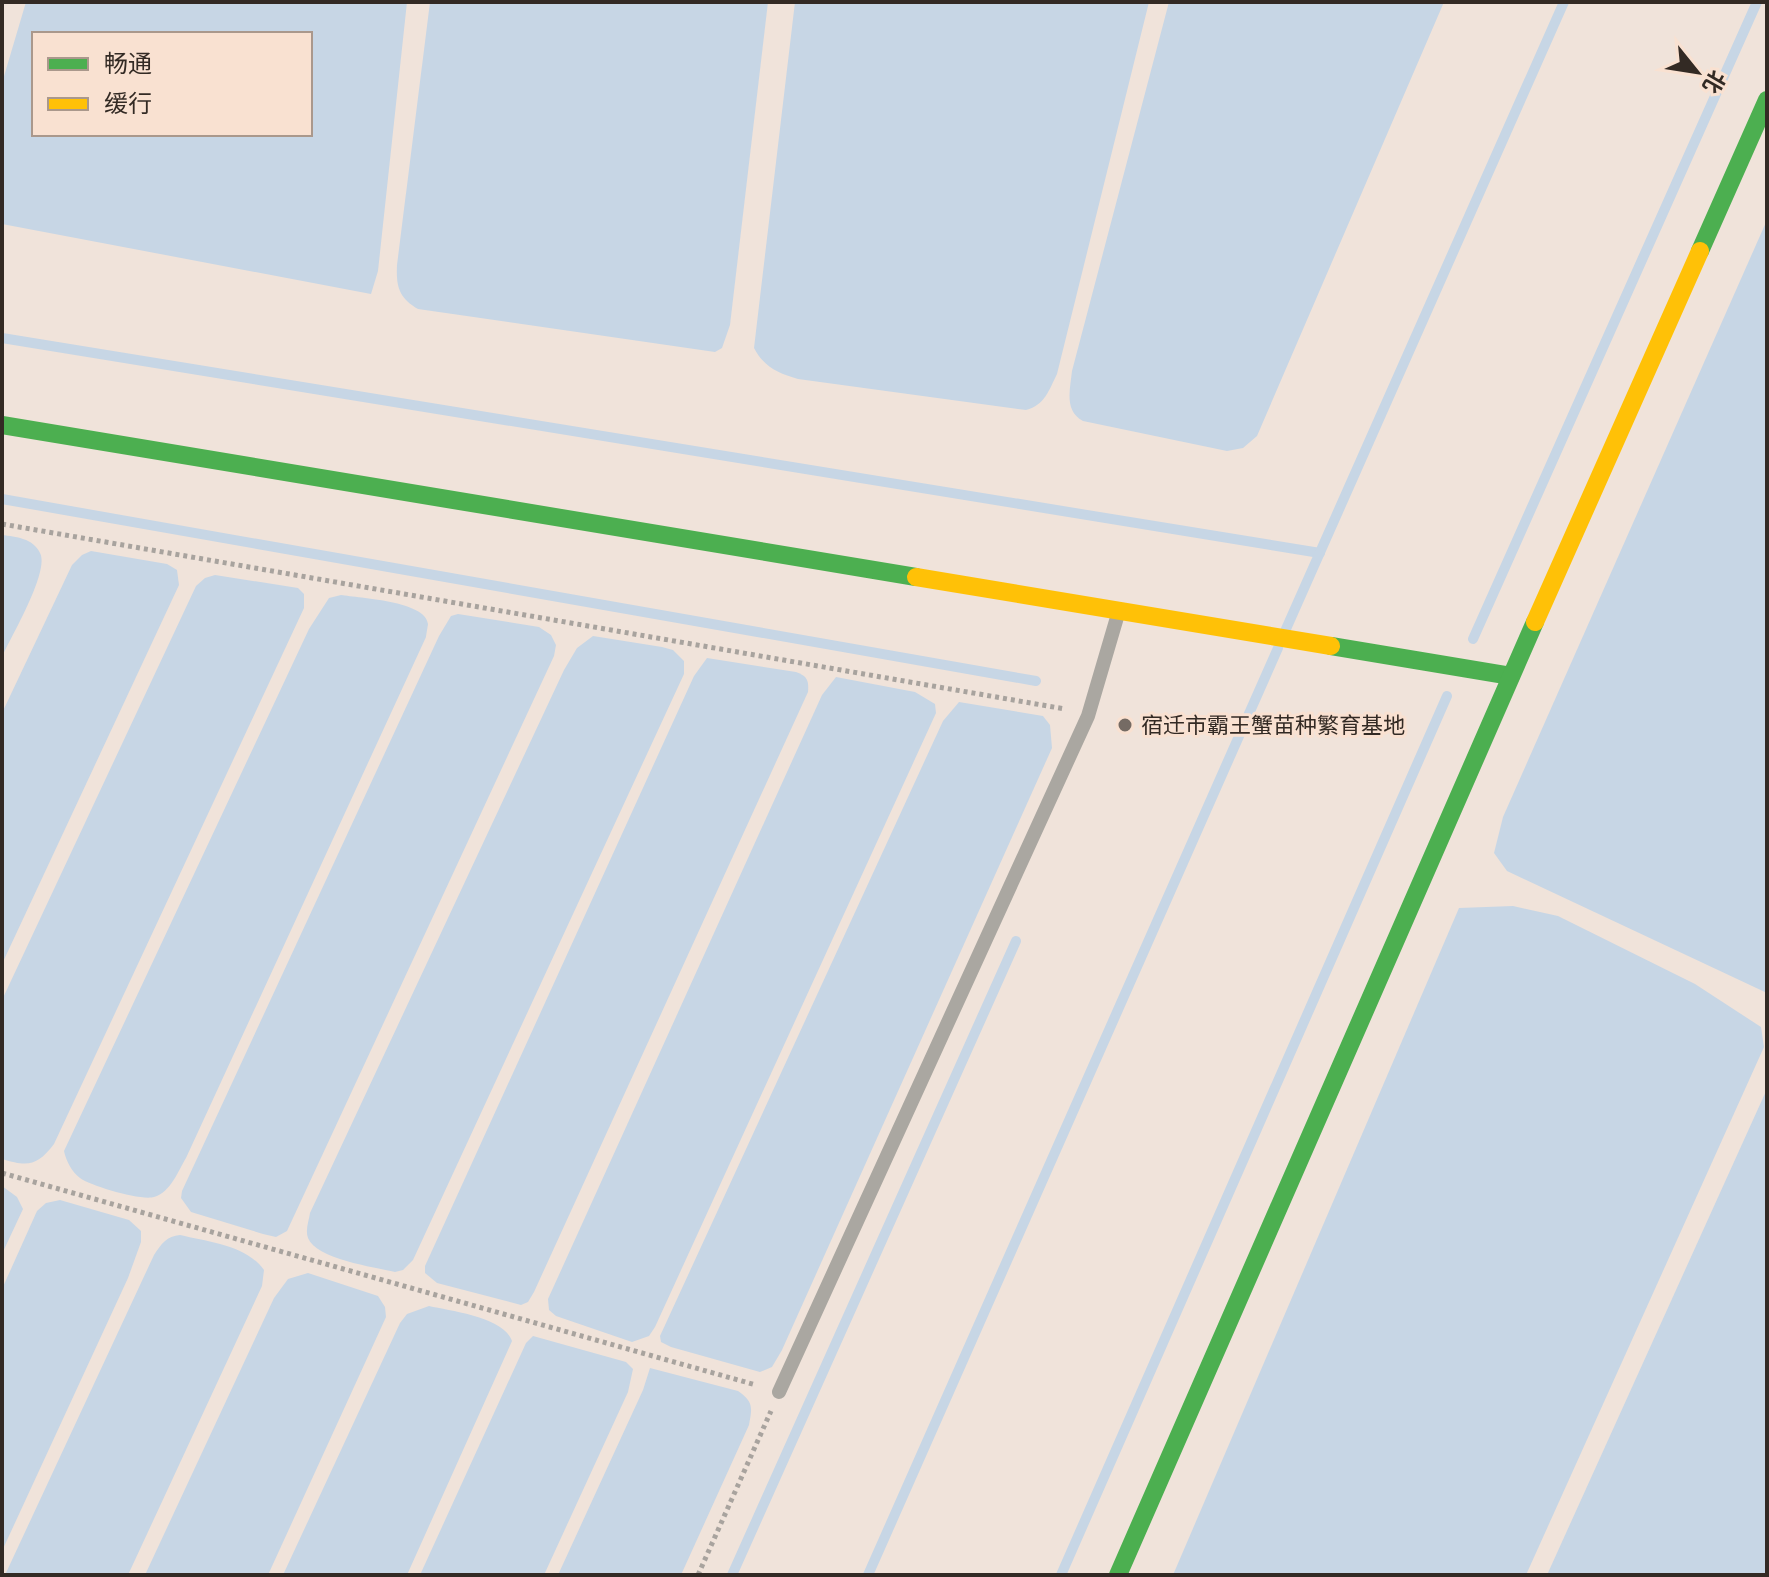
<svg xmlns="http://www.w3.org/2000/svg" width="1769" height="1577" font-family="'Public Sans','Noto Sans SC',sans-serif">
<rect width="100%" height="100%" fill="#f0e3da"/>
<!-- water -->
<g fill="#c7d6e5" fill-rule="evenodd">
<path d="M26 2H407L378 271 371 294 2 224V83ZM34 34H310V134H34Z"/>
<path d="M430 2H768L730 325 722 348 715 352 418 309C399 298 396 287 397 265Z"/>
<path d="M795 2H1149L1057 374C1049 390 1045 405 1026 410L798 379C778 373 764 367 754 348Z"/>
<path d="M1169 2H1444L1257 436 1243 448 1227 451 1083 421C1064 411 1070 390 1072 371Z"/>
<path d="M1767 220V993L1507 871 1494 853 1503 817Z"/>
<path d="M2 535C16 537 33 538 40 553 50 571 11 637 2 657Z"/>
<path d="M91 551 167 564 177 570 179 585 2 964V713L72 565 82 555Z"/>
<path d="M215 575 298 588 304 594V608L54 1144C37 1166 28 1167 2 1159V1000L196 586 205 578Z"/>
<path d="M341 595C359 598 426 601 428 624 428 625 426 636 426 637L186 1158C178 1171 171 1192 154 1197 141 1201 91 1186 80 1178 72 1172 66 1161 64 1151L309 629 329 598Z"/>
<path d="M458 614 539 627 551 635 556 645 554 656 287 1231 276 1237 263 1234 191 1212 181 1198 182 1191 439 636 451 616Z"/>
<path d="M593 636 662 647 673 650 684 661V674L413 1260 403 1270 395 1272C374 1267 316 1259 308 1238 305 1230 309 1220 310 1213L564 670 577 648Z"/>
<path d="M707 658 796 672C807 676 809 680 808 692L534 1292 528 1302 521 1305 437 1283 425 1273V1266L694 676Z"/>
<path d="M836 677 915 692 935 704 936 713 655 1327 649 1336 632 1342 556 1316 549 1310 548 1299 822 695Z"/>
<path d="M959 702 1043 716 1050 725 1052 748 782 1350 772 1367 760 1372 671 1347 661 1342 660 1336 943 721Z"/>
<path d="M1513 906 1558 916 1695 984 1761 1027 1764 1047 1526 1575H1173L1459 908Z"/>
<path d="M1767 1089V1575H1547Z"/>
<path d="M2 1186 17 1197 23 1209 2 1254Z"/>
<path d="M60 1200 129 1220 141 1231V1242L128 1278 2 1551V1289L37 1211 46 1203Z"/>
<path d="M180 1235C209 1242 246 1245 264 1270L262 1286 128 1575H5L154 1255C161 1244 167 1236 180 1235Z"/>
<path d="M308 1273 378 1296 385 1307 386 1317 268 1575H145L274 1298 288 1279Z"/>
<path d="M429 1306C451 1311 504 1317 512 1341L407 1575H283L400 1323 407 1314Z"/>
<path d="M533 1336 626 1362 633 1369 628 1392 544 1575H420L526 1343Z"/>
<path d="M650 1368 738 1391C754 1402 752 1408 749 1425L681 1575H558L643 1390Z"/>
</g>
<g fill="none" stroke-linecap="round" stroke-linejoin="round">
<!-- stream -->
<g stroke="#c7d6e5" stroke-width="10">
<path d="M2 338 1320 553"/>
<path d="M2 499 1036 681"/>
<path d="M1286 629 1564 2"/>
<path d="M1473 639 1757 2"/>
<path d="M732 1575 1016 941"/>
<path d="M868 1575 1278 648"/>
<path d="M1061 1575 1447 696"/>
</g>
<!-- path -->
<g stroke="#a8a39e" stroke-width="5" stroke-dasharray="4 4" stroke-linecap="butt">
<path d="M2 524 1065 709"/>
<path d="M2 1173 756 1385"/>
<path d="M698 1575 771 1411"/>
</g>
<!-- lane -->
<path stroke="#aaa7a1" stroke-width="14" d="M779 1392 1088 716 1118 614"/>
<!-- fast -->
<g stroke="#4caf50" stroke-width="18">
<path d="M1700 251 1767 100"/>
<path d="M2 425 916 577"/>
<path d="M1331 646 1511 676"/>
<path d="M1118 1575 1535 622"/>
</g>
<!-- slow -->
<g stroke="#ffc107" stroke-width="18">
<path d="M916 577 1331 646"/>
<path d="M1535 622 1700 251"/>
</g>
</g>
<!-- markers -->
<circle fill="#756b64" stroke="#f9e1d1" stroke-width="3" cx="1125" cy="725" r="8"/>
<g text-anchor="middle" stroke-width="6" stroke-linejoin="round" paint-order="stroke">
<!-- poi labels -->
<g font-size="22" fill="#332a24" stroke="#f9e1d1" text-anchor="start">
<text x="1141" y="733">宿迁市霸王蟹苗种繁育基地</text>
</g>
</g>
<!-- border -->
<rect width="1769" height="1577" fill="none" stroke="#332a24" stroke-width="8"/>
<!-- legend -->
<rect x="32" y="32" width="280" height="104" fill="#f9e1d1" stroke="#aa988c" stroke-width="2"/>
<rect x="48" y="58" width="40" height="12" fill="#4caf50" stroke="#aa988c" stroke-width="2"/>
<text x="104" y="72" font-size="24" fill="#332a24">畅通</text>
<rect x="48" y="98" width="40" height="12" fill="#ffc107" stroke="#aa988c" stroke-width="2"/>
<text x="104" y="112" font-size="24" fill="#332a24">缓行</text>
<!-- north arrow -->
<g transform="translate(1697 72) rotate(120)" stroke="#f9e1d1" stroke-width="6" paint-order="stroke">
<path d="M0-6L14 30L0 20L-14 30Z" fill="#332a24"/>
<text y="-12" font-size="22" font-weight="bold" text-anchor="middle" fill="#332a24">北</text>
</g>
</svg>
